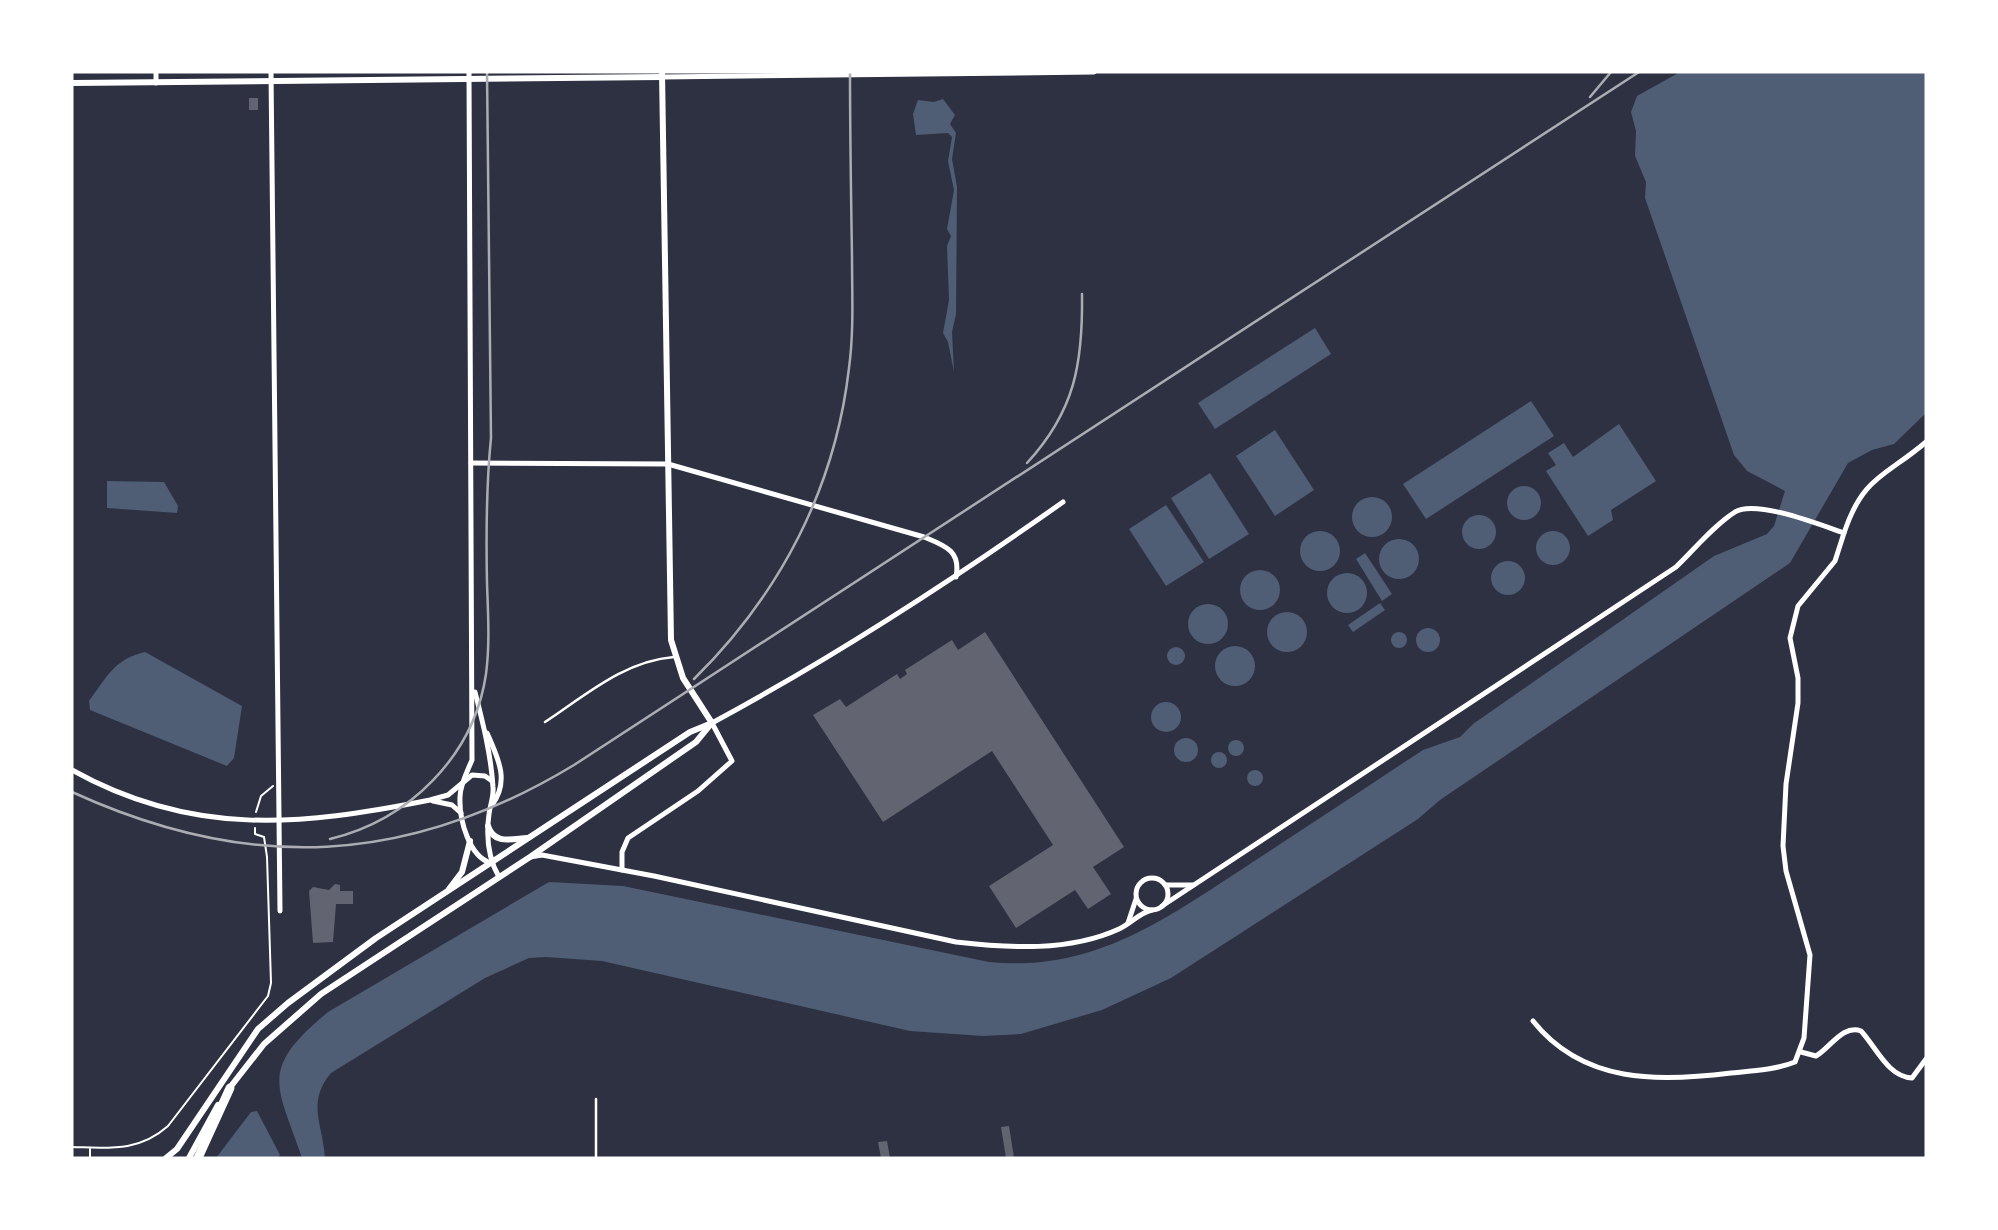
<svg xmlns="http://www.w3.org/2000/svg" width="1998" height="1230" font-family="'Asap Condensed',sans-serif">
<rect width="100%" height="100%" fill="#2d3142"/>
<!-- water -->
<g fill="#4f5d75">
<path d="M1680 72H1926V413L1894 444 1872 450 1848 463 1790 563 1440 800 1418 819 1171 978 1102 1010 1021 1034 983 1036 910 1031 602 961 546 957 529 958 485 978 331 1073C306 1103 323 1124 325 1158H302C277 1084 258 1070 328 1012L549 882 623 886 989 962C1098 973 1172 914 1259 858 1314 822 1368 786 1423 750L1460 737 1473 724 1714 556 1767 534 1774 526 1785 491 1747 471 1734 455 1645 198 1646 182 1635 156 1636 131 1631 112 1637 96Z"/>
<path d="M943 99 955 115 950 124 956 133 952 159 957 187 956 314 952 332 954 372 948 342 943 333 949 300 947 246 951 236 947 229 954 190 948 161 952 137 948 133 916 135 913 114 918 100 934 102Z"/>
<path d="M1315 328 1331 354 1215 429 1198 403Z"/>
<path d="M1531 401 1554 436 1426 519 1403 484Z"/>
<path d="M1619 424 1656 481 1611 510 1613 520 1588 536 1546 471 1556 465 1548 453 1564 443 1573 457Z"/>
<path d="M1275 430 1314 490 1275 516 1236 456Z"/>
<path d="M1210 473 1249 534 1209 559 1171 498Z"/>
<path d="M107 481 164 482 178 506 177 513 107 508Z"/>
<circle cx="1524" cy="503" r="17"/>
<circle cx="1372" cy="517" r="20"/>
<path d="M1166 505 1204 562 1166 586 1129 529Z"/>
<circle cx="1479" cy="532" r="17"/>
<circle cx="1553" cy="548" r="17"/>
<circle cx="1320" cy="551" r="20"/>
<circle cx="1399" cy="559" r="20"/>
<path d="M1365 553 1392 594 1382 601 1356 559Z"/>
<circle cx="1508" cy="578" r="17"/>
<circle cx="1260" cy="590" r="20"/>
<circle cx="1347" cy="593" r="20"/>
<path d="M1380 603 1385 610 1353 632 1348 625Z"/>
<circle cx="1208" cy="624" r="20"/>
<circle cx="1287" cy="632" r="20"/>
<circle cx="1428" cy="640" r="12"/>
<circle cx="1399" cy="640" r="8"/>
<circle cx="1235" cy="666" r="20"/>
<circle cx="1176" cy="656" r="9"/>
<path d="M145 652 242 706 234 758 227 766 90 710 89 701C107 677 114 659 145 652Z"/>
<circle cx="1166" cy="717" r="15"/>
<circle cx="1186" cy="750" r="12"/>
<circle cx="1236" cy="748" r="8"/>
<circle cx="1219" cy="760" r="8"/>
<circle cx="1255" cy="778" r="8"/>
<path d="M257 1111 280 1155 277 1158H216L251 1112Z"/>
</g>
<!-- building -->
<g fill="#626471">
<rect x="249" y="98" width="9" height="12"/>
<path d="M985 632 1124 847 1093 867 1111 894 1088 909 1075 890 1016 928 989 886 1053 845 992 751 883 822 813 715 840 699 846 707 897 674 900 679 907 674 905 670 952 640 958 650Z"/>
<path d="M335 884 340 885V891H353V904H336L333 942 313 943 309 891 313 887 329 890Z"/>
<path d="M1009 1126 1014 1158H1006L1001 1127Z"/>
<path d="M887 1141 890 1158H881L878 1142Z"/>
</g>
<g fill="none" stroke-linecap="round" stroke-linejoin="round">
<!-- path -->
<g stroke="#fff" stroke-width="2">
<path d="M256 812 261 796 273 786"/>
<path d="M72 1147C109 1148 139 1152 168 1126L268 996 271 983 267 857 264 837 255 834V828"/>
<path d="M90 1158V1149"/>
</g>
<!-- service -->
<g stroke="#fff" stroke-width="2.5">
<path d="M545 722C586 695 624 661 674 657"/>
<path d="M596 1158V1099"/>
</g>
<!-- minor -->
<g stroke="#fff" stroke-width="5">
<path d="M156 72V83"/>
<path d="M271 72 280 911"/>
<path d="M469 72 472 760C467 772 460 785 460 797 459 819 469 857 491 863"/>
<path d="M662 77 1094 72"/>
<path d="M471 463 668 464 924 537C946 546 961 551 956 577"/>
<path d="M1844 533C1863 476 1885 477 1926 442"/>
<path d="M475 692C483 723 491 755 493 787 494 797 490 805 489 814 486 836 488 858 499 877"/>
<path d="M487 733C498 758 510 781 492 805"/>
<path d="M72 770C192 837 300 826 430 800L448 795 472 775 485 776 492 781"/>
<path d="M433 801 452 805 461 813"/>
<path d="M530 857 542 855 654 876 956 942C1009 948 1069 952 1119 929 1132 923 1139 913 1152 910"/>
<path d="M622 870V852L628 838 698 791 732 761 712 723C834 657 950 582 1063 502"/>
<circle cx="1152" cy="894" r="16"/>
<path d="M1165 885H1193"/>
<path d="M1162 906 1676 567C1694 550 1713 526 1735 512 1755 499 1821 525 1844 533L1835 561 1798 606 1790 638 1798 678V703L1786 784 1783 846 1786 871 1810 955 1804 1038 1795 1062C1775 1070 1752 1071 1731 1073 1659 1082 1583 1084 1533 1021"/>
<path d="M1128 923 1136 899"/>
<path d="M1801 1052 1816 1056C1830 1048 1843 1024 1861 1031 1876 1047 1888 1077 1912 1078L1926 1059"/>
</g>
<!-- tertiary -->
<g stroke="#fff" stroke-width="6">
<path d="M662 72 671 640 683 678 712 723"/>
<path d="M72 83 662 77"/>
<path d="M488 826C494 845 512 839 527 838"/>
<path d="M449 889 462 872 470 841"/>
<path d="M228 1090 264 1044 321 994 530 857 696 742 710 725"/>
<path d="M166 1158 177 1149 258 1029 288 1003 376 938 690 732 712 723"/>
<path d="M189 1158 218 1105"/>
</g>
<!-- trunk -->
<path stroke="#fff" stroke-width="9" d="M198 1158 230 1088"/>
<!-- rail -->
<g stroke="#abadb3" stroke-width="2.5">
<path d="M1590 97 1611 72"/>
<path d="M1027 463C1075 411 1083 363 1082 294"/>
<path d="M694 679C780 594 835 489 849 368 854 331 852 294 852 257 851 195 850 134 850 72"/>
<path d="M72 792C249 873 407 866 574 765L1639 72"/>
<path d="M330 839C409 820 474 756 486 674 490 644 488 613 487 583 486 534 486 487 491 438L487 72"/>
</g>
</g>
<!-- border -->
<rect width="1998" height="1230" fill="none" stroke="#ffffff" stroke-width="147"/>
</svg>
